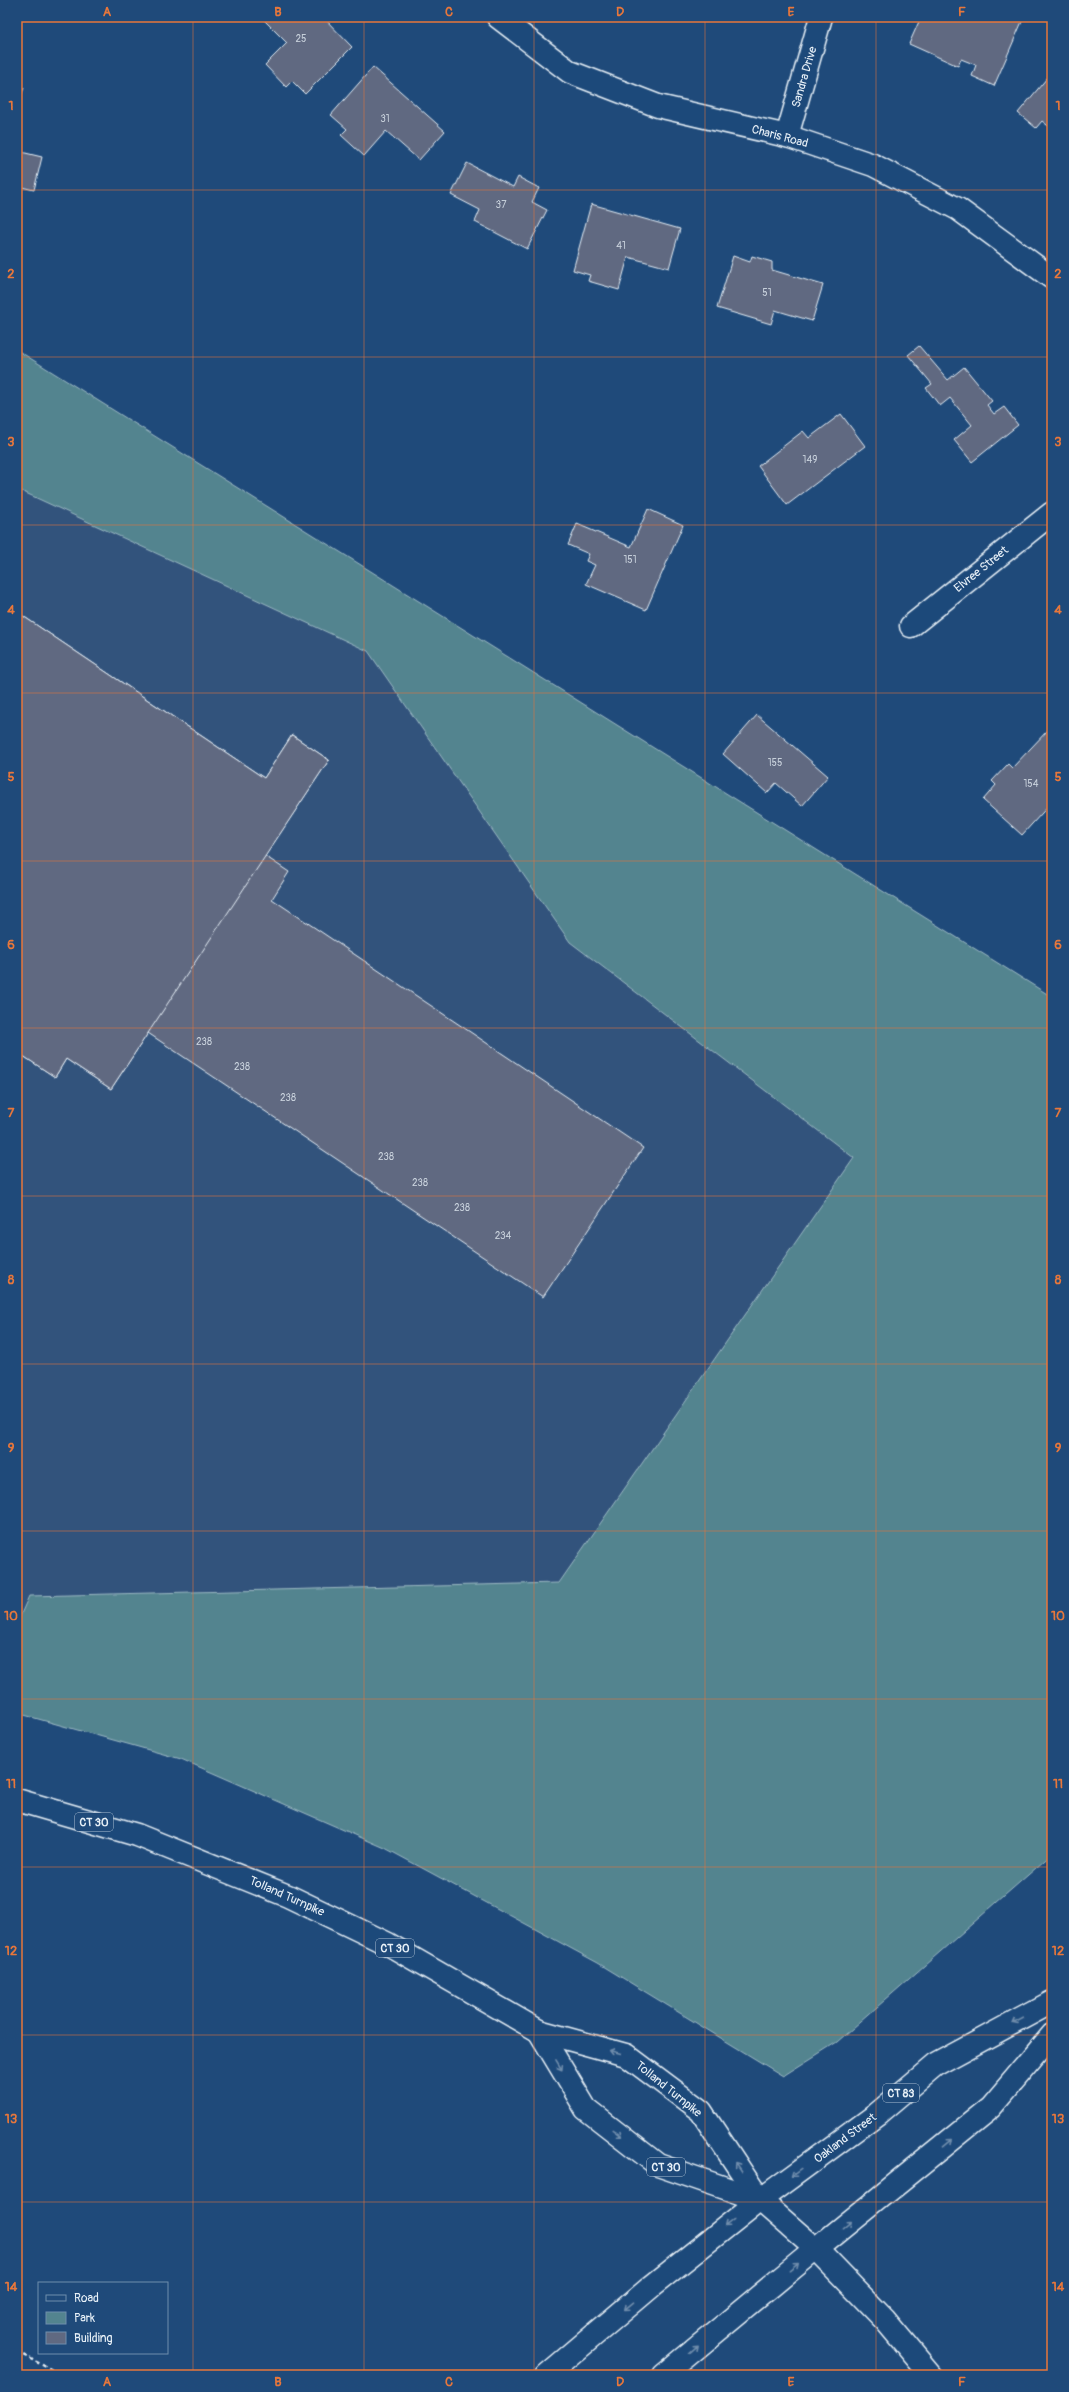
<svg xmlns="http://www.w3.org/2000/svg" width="1069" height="2392" font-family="Pangolin,sans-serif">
<rect width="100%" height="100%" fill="#1f4a7a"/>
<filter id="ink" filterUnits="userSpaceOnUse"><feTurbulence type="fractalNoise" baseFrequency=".025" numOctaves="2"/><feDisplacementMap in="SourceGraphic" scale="8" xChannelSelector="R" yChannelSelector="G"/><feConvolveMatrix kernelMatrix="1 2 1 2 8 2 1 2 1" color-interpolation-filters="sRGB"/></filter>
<g filter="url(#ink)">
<!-- built -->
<path fill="#32537c" d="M17 489 368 651 570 942 854 1158 559 1583 29 1596 17 1623Z"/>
<!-- green -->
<path fill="#53848f" stroke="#9ebac4" d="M17 350 1052 997V1854L837 2042 783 2076 598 1963 385 1848 181 1759 17 1713V1623L29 1596 559 1583 854 1158 570 942 368 651 17 489Z"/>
<!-- building -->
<g fill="#606981" stroke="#e8f1f8">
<path d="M261 17H323L352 47 305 94 292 81 286 87 265 65 287 43Z"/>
<path d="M921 17H1024L994 86 972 76 976 65 961 59 958 66 909 44Z"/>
<path d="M373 67 445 131 419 160 386 131 364 156 341 135 347 129 331 115Z"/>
<path d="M1052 72V129L1042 121 1036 128 1018 113Z"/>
<path d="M17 86 24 88 17 106Z"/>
<path d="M17 151 42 157 34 190 17 186Z"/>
<path d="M467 163 513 187 518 177 539 188 532 202 547 210 527 249 475 222 480 210 451 195Z"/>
<path d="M591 204 680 229 669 268 628 257 619 290 588 281 590 275 573 270Z"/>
<path d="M733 256 750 262 752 256 772 262V270L823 285 812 321 775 310 771 324 717 308Z"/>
<path d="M919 346 948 380 964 367 992 401 987 405 994 414 1004 407 1018 425 972 462 954 440 972 425 950 398 940 406 926 388 932 384 908 355Z"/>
<path d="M841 414 865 446 787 505 758 466 803 431 809 438Z"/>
<path d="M648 509 683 525 646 610 586 584 595 565 586 561 589 554 568 545 577 524 631 547Z"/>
<path d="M17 612 264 778 292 735 329 760 265 856 289 872 272 899 643 1148 543 1297 148 1033 111 1089 66 1059 55 1077 17 1052Z"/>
<path d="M17 612 264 778 292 735 329 760 111 1089 66 1059 55 1077 17 1052Z"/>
<path d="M757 715 828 776 802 806 776 783 767 793 723 754Z"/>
<path d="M1048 730 1052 733V802L1022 835 983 800 996 785 992 781 1008 764 1012 768Z"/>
</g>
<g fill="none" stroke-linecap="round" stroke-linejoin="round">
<!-- minor casing -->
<g stroke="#e8f1f8" stroke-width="25">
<g id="minor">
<path d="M498 17 570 72 658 106 787 136 873 165 958 209 1052 278"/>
<path d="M787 136 821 17"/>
<path d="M911 626 1052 513"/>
</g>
</g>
<!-- primary casing -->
<g stroke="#e8f1f8" stroke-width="25">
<g id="primary">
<path d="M17 1800 137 1835 288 1896 388 1944 539 2031 626 2055 701 2111 760 2200 816 2249 885 2320 931 2375"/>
<path d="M539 2031 586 2109 658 2165 760 2200"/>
<path d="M760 2200 877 2114 935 2065 1052 2002"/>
<path d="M816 2249 991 2107 1052 2035"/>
</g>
</g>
<!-- motorway casing -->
<g stroke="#e8f1f8" stroke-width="25">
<g id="motorway">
<path d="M547 2375 652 2286 760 2200"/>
<path d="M664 2375 816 2249"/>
</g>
</g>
<!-- path -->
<path stroke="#e8f1f8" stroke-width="2.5" stroke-dasharray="4 3" stroke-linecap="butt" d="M17 2352 62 2375"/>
<!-- minor -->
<use href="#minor" stroke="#1f4a7a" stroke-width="22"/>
<!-- primary -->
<use href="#primary" stroke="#1f4a7a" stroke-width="22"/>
<!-- motorway -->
<use href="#motorway" stroke="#1f4a7a" stroke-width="22"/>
</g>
<!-- one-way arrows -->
<defs><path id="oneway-shaft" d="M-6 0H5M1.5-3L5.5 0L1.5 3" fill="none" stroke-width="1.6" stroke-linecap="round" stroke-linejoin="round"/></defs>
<g stroke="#6f8dac">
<use href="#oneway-shaft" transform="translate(1018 2021) rotate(152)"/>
<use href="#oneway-shaft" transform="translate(615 2052) rotate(-165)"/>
<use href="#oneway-shaft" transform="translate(559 2065) rotate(59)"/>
<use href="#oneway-shaft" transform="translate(617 2133) rotate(37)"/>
<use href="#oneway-shaft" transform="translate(947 2143) rotate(-40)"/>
<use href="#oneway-shaft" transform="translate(739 2167) rotate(-124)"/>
<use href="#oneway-shaft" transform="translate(796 2173) rotate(144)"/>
<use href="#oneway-shaft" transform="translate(729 2223) rotate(142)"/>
<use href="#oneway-shaft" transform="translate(847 2225) rotate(-39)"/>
<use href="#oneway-shaft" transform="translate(794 2267) rotate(-39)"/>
<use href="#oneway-shaft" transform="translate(629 2306) rotate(140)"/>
<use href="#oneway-shaft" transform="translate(694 2349) rotate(-41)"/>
</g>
</g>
<!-- grid -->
<path fill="none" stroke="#e8773b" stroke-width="1" stroke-opacity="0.55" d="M193 17V2375M364 17V2375M534 17V2375M705 17V2375M876 17V2375M17 190H1052M17 357H1052M17 525H1052M17 693H1052M17 861H1052M17 1028H1052M17 1196H1052M17 1364H1052M17 1531H1052M17 1699H1052M17 1867H1052M17 2035H1052M17 2202H1052"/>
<g text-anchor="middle" stroke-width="3" stroke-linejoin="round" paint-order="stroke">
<!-- number labels -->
<g font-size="10" fill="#c6cfda">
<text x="301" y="42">25</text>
<text x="385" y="122">31</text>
<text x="501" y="208">37</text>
<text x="621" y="249">41</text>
<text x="767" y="296">51</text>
<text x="810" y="463">149</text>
<text x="630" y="563">151</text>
<text x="775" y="766">155</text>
<text x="1031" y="787">154</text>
<text x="204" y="1045">238</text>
<text x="242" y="1070">238</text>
<text x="288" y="1101">238</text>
<text x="386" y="1160">238</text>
<text x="420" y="1186">238</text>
<text x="462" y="1211">238</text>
<text x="503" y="1239">234</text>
</g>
<!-- shield labels -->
<g fill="#1f4a7a" stroke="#acbfd2" stroke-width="1">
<rect x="75" y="1813" width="38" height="18" rx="3"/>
<rect x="376" y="1939" width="38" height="18" rx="3"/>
<rect x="883" y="2084" width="36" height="18" rx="3"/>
<rect x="647" y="2158" width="38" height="18" rx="3"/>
</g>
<g font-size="11" font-weight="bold" fill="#e8f1f8">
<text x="94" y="1826">CT 30</text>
<text x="395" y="1952">CT 30</text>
<text x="901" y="2097">CT 83</text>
<text x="666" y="2171">CT 30</text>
</g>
<!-- street labels -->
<g font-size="12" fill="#e8f1f8" stroke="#1f4a7a">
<text transform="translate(804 77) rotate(-74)" y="4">Sandra Drive</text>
<text transform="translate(780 136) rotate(15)" y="4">Charis Road</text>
<text transform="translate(981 569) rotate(-39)" y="4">Elvree Street</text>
<text transform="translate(287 1896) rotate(24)" y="4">Tolland Turnpike</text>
<text transform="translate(669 2089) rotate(39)" y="4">Tolland Turnpike</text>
<text transform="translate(845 2138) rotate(-37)" y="4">Oakland Street</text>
</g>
</g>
<!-- margin -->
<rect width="1069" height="2392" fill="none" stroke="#1f4a7a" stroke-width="44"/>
<!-- legend -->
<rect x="38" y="2282" width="130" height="72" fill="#1f4a7a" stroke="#6f8dac"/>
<rect x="46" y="2295" width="20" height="6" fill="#1f4a7a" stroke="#6f8dac"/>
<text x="74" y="2302" font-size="12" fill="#e8f1f8">Road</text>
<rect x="46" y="2312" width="20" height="12" fill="#53848f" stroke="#6f8dac"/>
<text x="74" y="2322" font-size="12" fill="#e8f1f8">Park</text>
<rect x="46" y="2332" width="20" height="12" fill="#606981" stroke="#6f8dac"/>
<text x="74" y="2342" font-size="12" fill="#e8f1f8">Building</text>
<rect x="22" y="22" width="1025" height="2348" fill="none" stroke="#e8773b" stroke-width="1.5"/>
<g font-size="13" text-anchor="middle" font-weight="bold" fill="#e8773b">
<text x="107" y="16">A</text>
<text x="278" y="16">B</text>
<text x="449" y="16">C</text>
<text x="620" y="16">D</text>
<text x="791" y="16">E</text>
<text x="962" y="16">F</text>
<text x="11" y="110">1</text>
<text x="1058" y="110">1</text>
<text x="11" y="278">2</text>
<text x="1058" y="278">2</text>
<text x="11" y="446">3</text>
<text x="1058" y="446">3</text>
<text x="11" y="614">4</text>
<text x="1058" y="614">4</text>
<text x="11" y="781">5</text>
<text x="1058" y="781">5</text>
<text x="11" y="949">6</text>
<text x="1058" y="949">6</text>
<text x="11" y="1117">7</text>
<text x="1058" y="1117">7</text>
<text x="11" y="1284">8</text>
<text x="1058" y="1284">8</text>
<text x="11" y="1452">9</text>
<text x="1058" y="1452">9</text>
<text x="11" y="1620">10</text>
<text x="1058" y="1620">10</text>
<text x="11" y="1788">11</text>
<text x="1058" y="1788">11</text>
<text x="11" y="1955">12</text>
<text x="1058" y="1955">12</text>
<text x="11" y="2123">13</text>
<text x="1058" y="2123">13</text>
<text x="11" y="2291">14</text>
<text x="1058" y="2291">14</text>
<text x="107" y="2386">A</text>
<text x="278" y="2386">B</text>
<text x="449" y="2386">C</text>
<text x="620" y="2386">D</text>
<text x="791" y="2386">E</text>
<text x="962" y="2386">F</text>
</g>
</svg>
